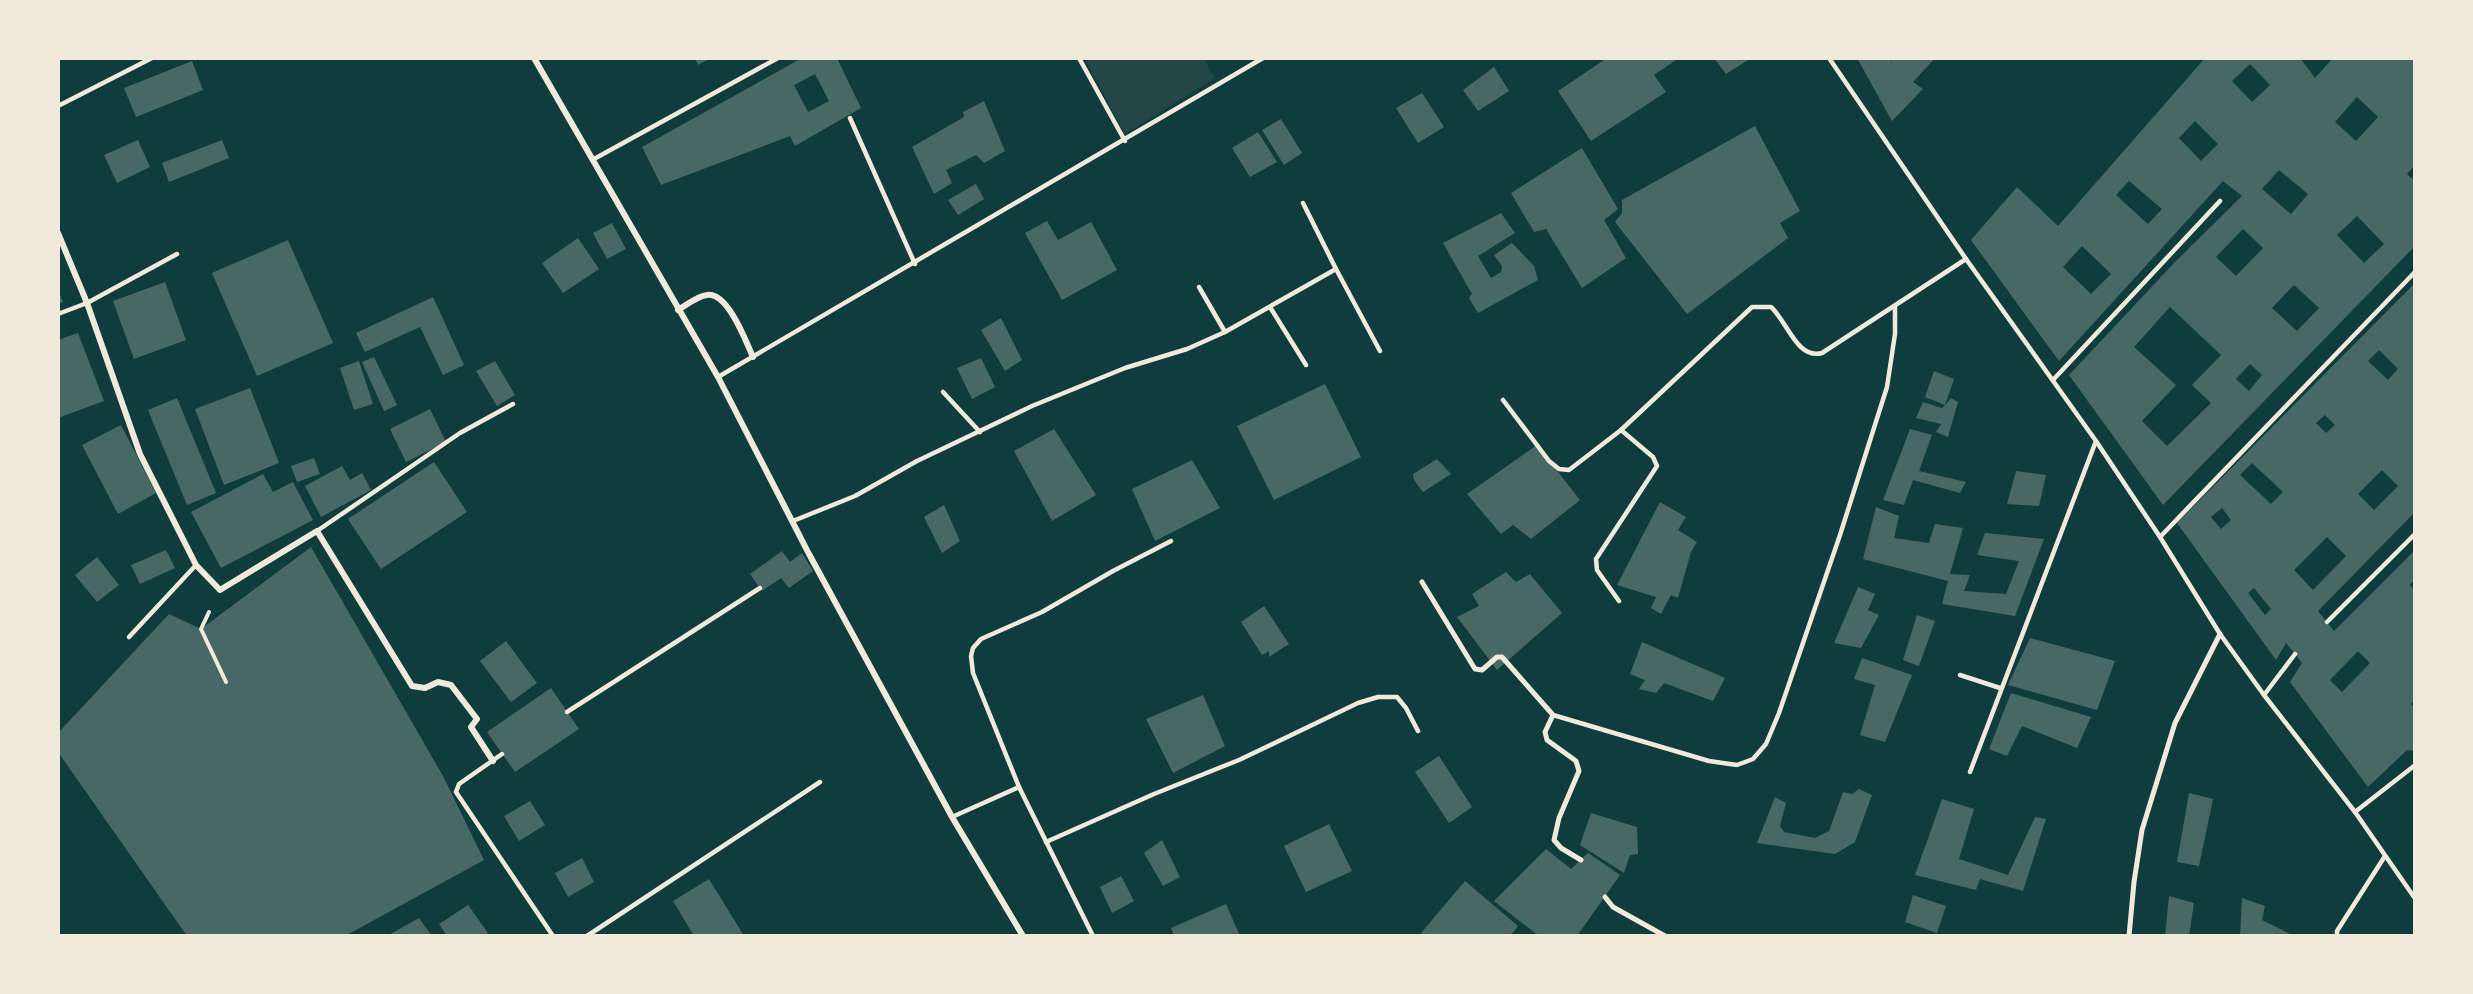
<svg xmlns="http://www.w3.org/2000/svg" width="2473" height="994" font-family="Mulish,sans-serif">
<rect width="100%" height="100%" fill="#0f3d3e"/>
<!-- green -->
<path fill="#244646" d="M1085 59H1204L1215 78 1125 134Z"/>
<!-- building -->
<g fill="#486865" fill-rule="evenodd">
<path d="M695 58H710L698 65Z"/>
<path d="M802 58H837L861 108 795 146 790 136 661 185 642 147ZM815 74 829 101 808 112 794 85Z"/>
<path d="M1607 58H1679L1654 75 1666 92 1591 141 1558 91Z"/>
<path d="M1714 58H1751L1726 74Z"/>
<path d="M1857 58H1888L1893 64 1889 58H1935L1913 82 1923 89 1892 121Z"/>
<path d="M2205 58H2300L2315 78 2333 58H2414V166L2407 174 2414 180V247L2163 505 2069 375 2176 261 2242 196 2223 181 2059 361 1971 240 2017 187 2058 226ZM2250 64 2270 85 2252 102 2232 81ZM2357 97 2378 117 2356 141 2335 122ZM2195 121 2218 144 2201 161 2179 138ZM2279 170 2308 194 2291 214 2262 189ZM2129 181 2162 209 2148 224 2116 195ZM2357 216 2384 244 2364 263 2337 235ZM2243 229 2263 248 2236 276 2216 257ZM2082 246 2111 274 2091 294 2063 267ZM2294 285 2319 308 2297 331 2272 308ZM2170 307 2221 355 2192 385 2211 403 2167 446 2142 421 2176 385 2134 347ZM2250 364 2262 375 2249 391 2236 379Z"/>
<path d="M192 61 203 90 136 117 124 88Z"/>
<path d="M1494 67 1509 91 1478 111 1463 90Z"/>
<path d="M1422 93 1444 127 1418 143 1396 108Z"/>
<path d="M984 101 1005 151 984 163 976 155 946 170 952 183 934 194 912 147 964 117 963 112Z"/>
<path d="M1281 119 1302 153 1284 165 1262 130Z"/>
<path d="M1755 126 1800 211 1780 223 1788 238 1687 314 1615 222 1622 213V200Z"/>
<path d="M1258 132 1277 162 1250 177 1232 148Z"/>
<path d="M138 140 150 167 117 183 104 155Z"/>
<path d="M222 140 229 158 169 182 162 163Z"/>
<path d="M1582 148 1618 209 1604 220 1626 258 1582 288 1546 229 1534 232 1511 193Z"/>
<path d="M976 184 984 199 958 215 948 200Z"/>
<path d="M1501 213 1515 233 1478 256 1491 278 1501 272 1502 266 1494 255 1512 243 1534 266 1538 280 1478 313 1469 298 1472 294 1443 243Z"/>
<path d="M1047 221 1058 240 1091 222 1117 270 1062 300 1025 233Z"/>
<path d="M612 223 626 249 607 259 593 233Z"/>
<path d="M578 238 599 269 563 293 542 263Z"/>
<path d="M288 240 333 343 257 376 212 273Z"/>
<path d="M165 282 186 340 134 359 113 301Z"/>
<path d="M2414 284V428L2413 430 2414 431V513L2318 611 2334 631 2414 551V580L2410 585 2414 590V700L2411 704 2414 707V751L2407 750 2368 787 2290 682 2302 663 2295 654 2286 643 2276 660 2177 523ZM2379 350 2398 369 2388 380 2368 361ZM2325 415 2335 425 2326 433 2316 423ZM2252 463 2283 492 2271 504 2240 475ZM2382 470 2398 486 2374 510 2358 494ZM2222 508 2231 520 2221 529 2211 517ZM2327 537 2346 556 2313 590 2294 570ZM2254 588 2271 609 2265 615 2248 593ZM2358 651 2370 663 2342 692 2330 680Z"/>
<path d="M58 290 63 302 58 304Z"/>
<path d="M433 297 464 365 443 375 420 327 365 352 356 333Z"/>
<path d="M1001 318 1022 360 1005 371 981 330Z"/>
<path d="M78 333 104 401 58 418V340Z"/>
<path d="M374 357 397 405 384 411 362 362Z"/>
<path d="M981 358 995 387 972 399 957 368Z"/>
<path d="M359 361 373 404 354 410 340 368Z"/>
<path d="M495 361 515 395 497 406 476 371Z"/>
<path d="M1934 371 1954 379 1945 405 1951 398 1958 402 1948 437 1936 432 1941 424 1916 418 1923 402 1942 408 1945 405 1925 397Z"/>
<path d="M1325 384 1361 457 1274 500 1237 426Z"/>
<path d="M250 388 279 463 224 485 195 409Z"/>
<path d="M177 398 216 493 187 505 148 410Z"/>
<path d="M430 409 446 442 406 462 390 429Z"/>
<path d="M121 425 156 493 118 514 82 445Z"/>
<path d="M1054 429 1096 495 1052 521 1014 451Z"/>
<path d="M1910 429 1932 435 1919 471 1966 482 1960 493 1913 480 1904 505 1883 500Z"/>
<path d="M1537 445 1580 500 1531 539 1513 525 1501 534 1467 494Z"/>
<path d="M314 458 320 474 297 482 291 466Z"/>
<path d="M1437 459 1451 474 1423 492 1414 480 1413 474Z"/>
<path d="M1192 460 1220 508 1155 541 1132 489Z"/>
<path d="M434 462 467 512 381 569 348 519Z"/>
<path d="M342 466 350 480 362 473 371 490 321 517 305 486Z"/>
<path d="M2016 471 2046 475 2039 506 2007 504Z"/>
<path d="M263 474 273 492 293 482 313 520 221 568 191 512Z"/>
<path d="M1660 502 1686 517 1678 530 1697 542 1691 552 1678 598 1671 595 1661 614 1651 608 1656 597 1617 585Z"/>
<path d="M944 505 960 541 942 553 924 517Z"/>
<path d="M1876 507 1899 516 1894 538 1929 543 1935 524 1963 528 1950 574 1970 575 1964 591 2006 594 2019 561 1977 555 1985 533 2044 539 2015 616 1942 604 1948 581 1863 559Z"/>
<path d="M311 547 443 776 484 860 345 936H187L58 752V733L169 614 201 629Z"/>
<path d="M166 550 175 568 140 584 131 565Z"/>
<path d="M782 551 790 562 802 553 813 571 789 588 781 578 762 591 750 574Z"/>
<path d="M97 557 119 585 97 602 75 575Z"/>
<path d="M1506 572 1516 582 1530 574 1562 613 1497 670 1457 617 1479 606 1472 594Z"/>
<path d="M1858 587 1875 594 1868 610 1879 615 1861 648 1834 643Z"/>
<path d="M1264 606 1289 644 1269 657V651L1262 655 1241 622Z"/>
<path d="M1917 615 1935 621 1919 666 1903 660Z"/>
<path d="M2030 638 2115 661 2097 710 2008 685Z"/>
<path d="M506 641 537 683 511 702 480 661Z"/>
<path d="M1642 642 1725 678 1713 701 1664 683 1656 693 1639 689 1645 680 1630 674Z"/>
<path d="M1862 658 1912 675 1885 742 1860 735 1875 685 1854 679Z"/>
<path d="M551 688 579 729 515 772 487 732Z"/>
<path d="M2011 693 2091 717 2077 748 2022 726 2007 756 1989 749Z"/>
<path d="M1203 695 1225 746 1173 773 1146 719Z"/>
<path d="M1439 756 1472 807 1449 823 1415 772Z"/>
<path d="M1859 789 1872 795 1855 842 1835 854 1757 843 1775 797 1786 803 1780 826 1784 832 1815 838 1829 831 1843 792 1852 794Z"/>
<path d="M2189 793 2213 799 2199 866 2177 862Z"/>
<path d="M1942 799 1974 809 1959 859 2008 875 2035 817 2046 819 2023 891 1980 879 1976 890 1915 875Z"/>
<path d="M530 801 545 825 519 841 504 816Z"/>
<path d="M1591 813 1637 827 1638 854 1630 855 1624 873 1580 845Z"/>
<path d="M1329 824 1352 871 1306 892 1284 846Z"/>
<path d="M1162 840 1180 877 1163 886 1144 853Z"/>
<path d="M1546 849 1571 869 1588 853 1620 875 1577 936H1539L1494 901Z"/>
<path d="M582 858 594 882 568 897 555 873Z"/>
<path d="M1121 876 1134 901 1112 913 1100 887Z"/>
<path d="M709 879 744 936H694L673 901Z"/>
<path d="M1465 881 1518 926 1510 936H1424L1421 933Z"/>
<path d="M1913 895 1946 906 1937 933 1905 922Z"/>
<path d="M2169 896 2194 903 2189 936H2165Z"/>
<path d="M2242 898 2265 906 2262 920 2294 936H2240Z"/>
<path d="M1226 904 1240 936H1174L1171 928Z"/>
<path d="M468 905 488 933 484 936H447L439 924Z"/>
<path d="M419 918 432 936H387Z"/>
</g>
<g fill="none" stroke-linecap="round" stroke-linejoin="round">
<!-- path -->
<path stroke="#f1e9da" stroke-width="4" d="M209 612 201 629 226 682"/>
<!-- service -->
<g stroke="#f1e9da" stroke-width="4.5">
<path d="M1079 58 1125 141"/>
<path d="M1829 58 1966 259 2096 441 2160 537 2220 634 2264 695 2355 812 2414 897"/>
<path d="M58 106 152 58"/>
<path d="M850 118 915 264"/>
<path d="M594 159 778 58"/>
<path d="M1303 203 1336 269 1380 351"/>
<path d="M1199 287 1225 332"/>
<path d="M1270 307 1306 365"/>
<path d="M58 314 87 303 177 254"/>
<path d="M718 377 1263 58"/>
<path d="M2053 380 2220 201"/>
<path d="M943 392 980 432"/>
<path d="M1503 400 1549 461 1559 469 1569 470 1621 430 1752 307H1771C1787 321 1797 360 1822 353L1966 259"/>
<path d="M793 521 855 496 917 461 1032 406 1125 368 1187 349 1225 332 1336 269"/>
<path d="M317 531 460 433 513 404"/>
<path d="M2160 537 2414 273"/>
<path d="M1619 601 1597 570 1596 559 1657 466 1653 457 1621 430"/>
<path d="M2327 622 2414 535"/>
<path d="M129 637 196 565"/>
<path d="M1960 675 2000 688"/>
<path d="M2264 695 2295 654"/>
<path d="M567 712 760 588"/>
<path d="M1553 715 1709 761 1737 765 1753 759 1766 744 1779 713 1840 535 1887 387 1895 334V307"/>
<path d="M502 754 459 784 456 792 553 936"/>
<path d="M1970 772 2096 441"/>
<path d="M2355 812 2414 766"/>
<path d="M952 817 1019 787"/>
<path d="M1046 842 1154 794 1239 760 1358 703 1378 697H1397L1406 708 1418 731"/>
<path d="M587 936 820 782"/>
<path d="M1093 936 1019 787 973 673 971 656 973 648 981 639 1042 612 1113 571 1171 541"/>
<path d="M2337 936V931L2385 856"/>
</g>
<!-- pedestrian -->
<g stroke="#f1e9da" stroke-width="5">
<path d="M1422 582 1475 669 1482 670 1497 657H1502L1553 715 1545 732 1547 740 1576 761 1579 771 1559 818 1554 840 1561 848 1581 860"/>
<path d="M1605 897 1613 907 1665 936"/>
<path d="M2129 936 2134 882 2142 830 2175 723 2220 634"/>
</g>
<!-- minor -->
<g stroke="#f1e9da" stroke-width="6">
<path d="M534 58 718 377 809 554 952 817 1023 936"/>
<path d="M58 233 87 303 140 454 196 565 220 590 317 531 412 686 425 688 438 682 451 685 477 719 471 727 493 761"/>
<path d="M678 310C687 305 697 296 707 295 728 292 746 342 753 357"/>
</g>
</g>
<!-- border -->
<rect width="2473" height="994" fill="none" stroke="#f1e9da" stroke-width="120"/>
</svg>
